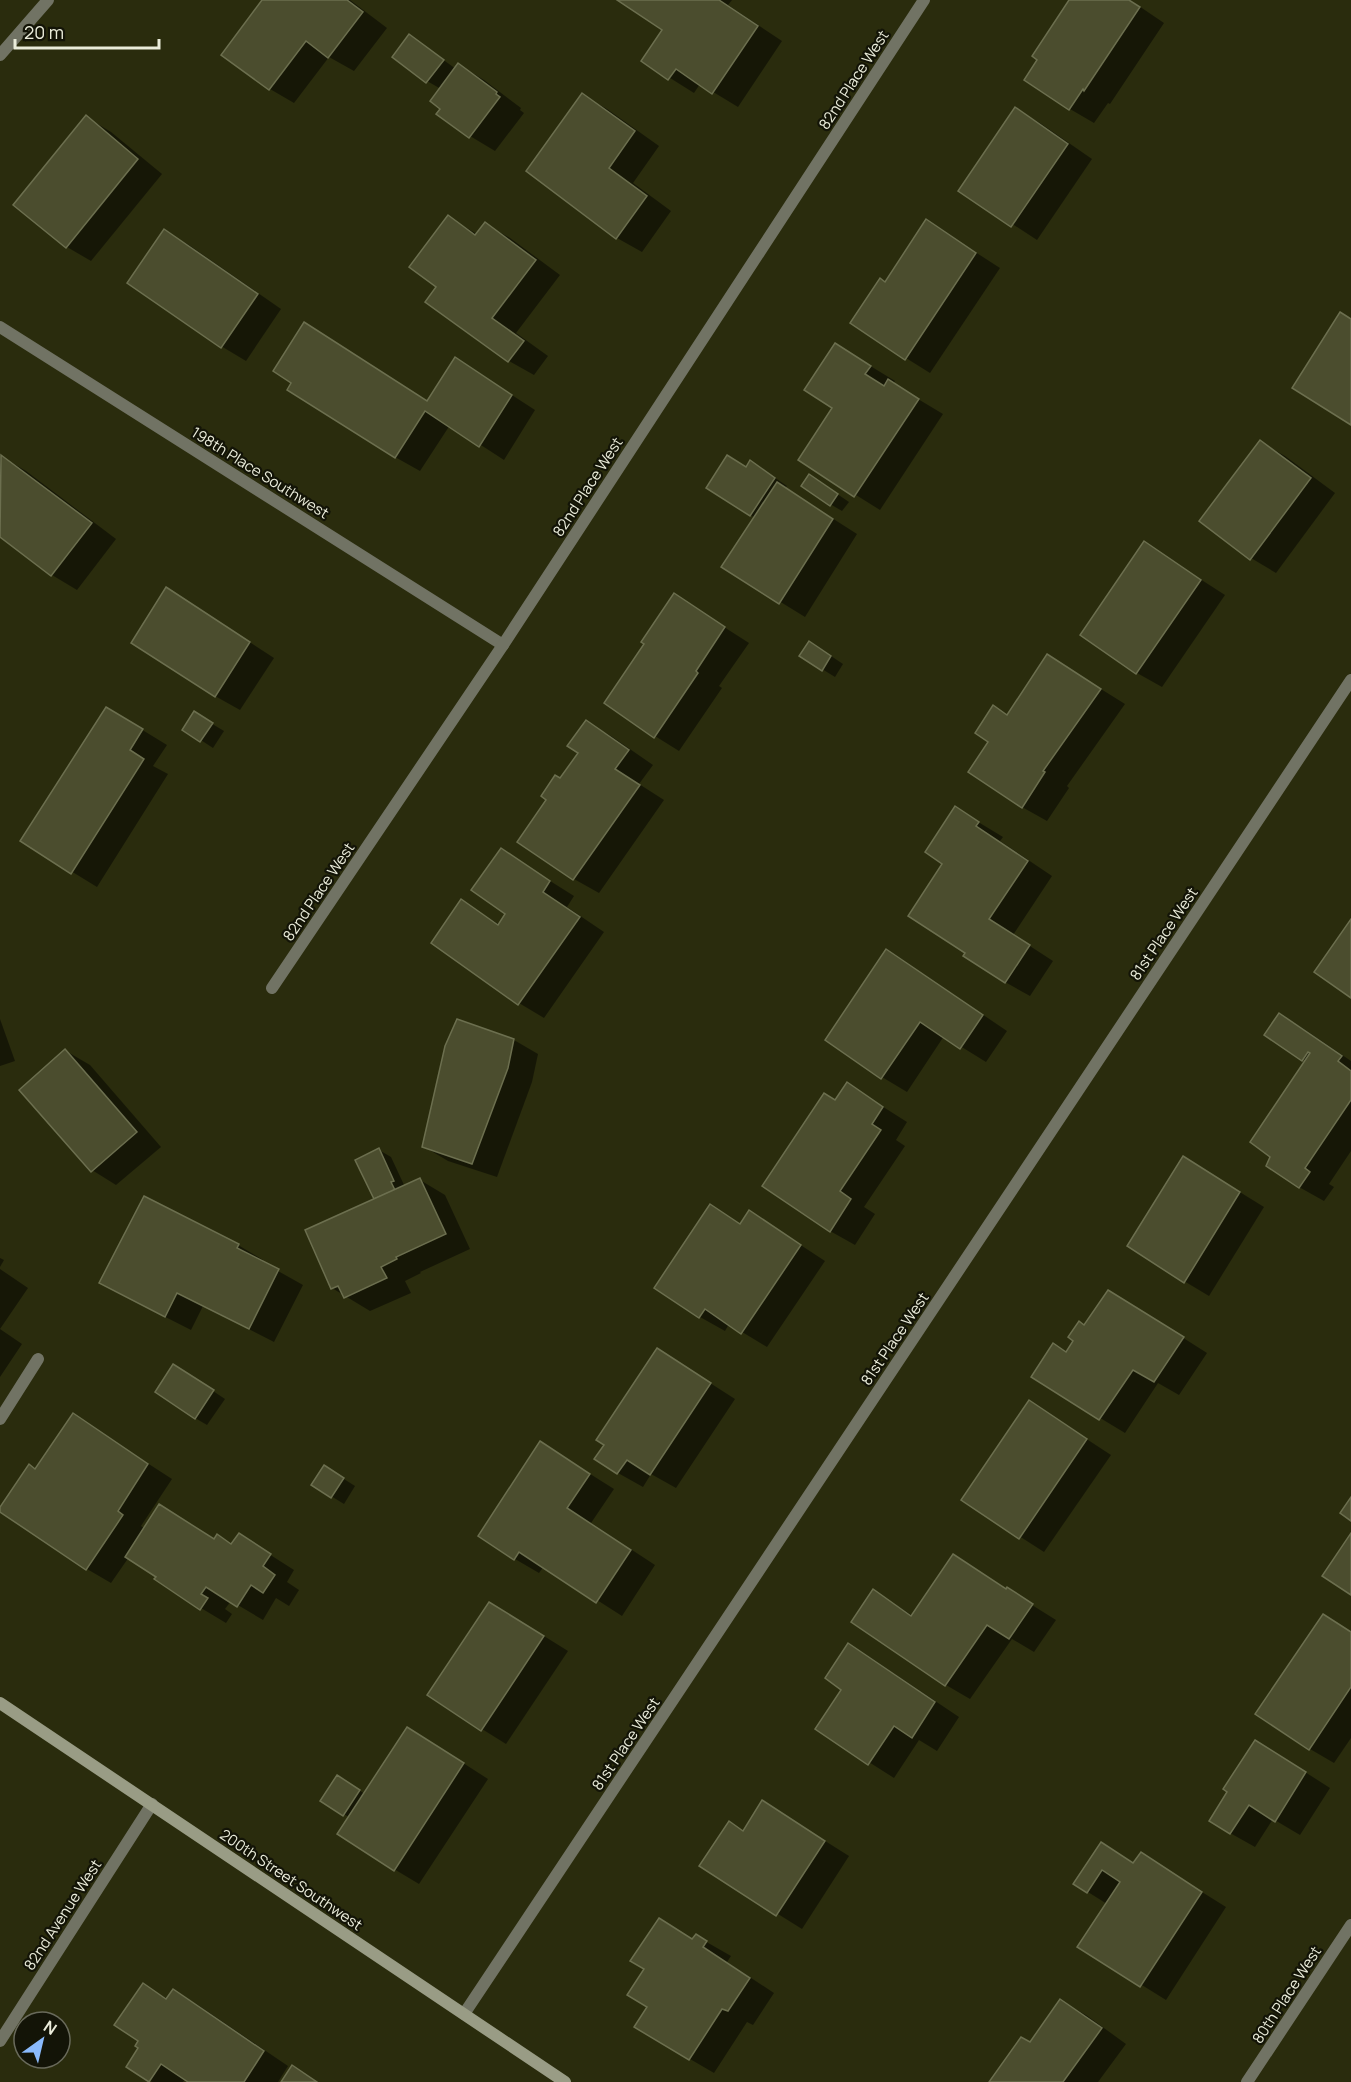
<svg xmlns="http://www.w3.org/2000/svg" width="1351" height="2082" font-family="Manrope,sans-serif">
<rect width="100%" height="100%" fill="#2a2c0d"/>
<!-- shadow -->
<g fill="#0007">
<path d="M264 0H350L387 28 354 71 329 57 294 103 270 89Z"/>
<path d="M619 0H732L728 5 782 41 738 107 700 84 694 93 643 61 664 30Z"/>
<path d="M1071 0H1130L1164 23 1110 104 1108 103 1094 123 1070 109 1039 59Z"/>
<path d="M410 36 456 69 459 65 484 80 521 108 520 110 524 113 495 151 470 136 442 108 441 89 427 81Z"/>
<path d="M582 95 607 109 659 146 633 183 671 211 642 252 617 238 575 207Z"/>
<path d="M1015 109 1040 123 1092 159 1037 240 960 190Z"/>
<path d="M86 117 111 132 162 174 91 261 67 247Z"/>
<path d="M448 217 477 234 485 224 510 238 560 275 516 333 548 356 534 375 509 361 427 302 438 287Z"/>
<path d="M927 221 1000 268 930 373 906 358 885 283Z"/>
<path d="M165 231 189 245 281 309 246 361 221 346Z"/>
<path d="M836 345 895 381 893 384 943 414 880 510 800 460 834 407Z"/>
<path d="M456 359 535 410 504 460 450 425 420 471 395 457 293 382 428 402Z"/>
<path d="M1260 442 1285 456 1335 493 1276 573 1251 558Z"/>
<path d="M2 457 26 471 116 539 77 590 52 575 0 535V459Z"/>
<path d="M747 468 762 469 787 486 785 488 857 534 805 617 724 567 755 518 708 487Z"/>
<path d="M821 483 849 502 842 511 830 504Z"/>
<path d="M1144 543 1225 595 1162 687 1137 673 1082 635Z"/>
<path d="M674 595 749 643 719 686 722 688 679 751 655 736 646 643Z"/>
<path d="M191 604 274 658 240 710 215 696Z"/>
<path d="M822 650 843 664 835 677 801 656Z"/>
<path d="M1048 656 1125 704 1067 786 1069 788 1047 821 1022 807 1009 716Z"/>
<path d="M194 713 224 731 213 748 184 729Z"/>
<path d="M586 722 611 736 653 765 639 784 664 800 599 893 574 879 519 841 580 753Z"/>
<path d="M131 723 167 745 153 766 168 774 97 887 22 841Z"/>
<path d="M955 808 1003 837 1000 841 1052 876 1013 935 1053 961 1030 996 1005 982 967 953 944 864Z"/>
<path d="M501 850 574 896 567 907 604 932 544 1018 519 1003 461 901 500 925 507 914Z"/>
<path d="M887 951 911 966 1007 1031 986 1062 944 1036 907 1092 882 1077Z"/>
<path d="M1280 1015 1304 1029 1351 1061V1151L1329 1184 1334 1187 1324 1201 1299 1187 1306 1061 1266 1035Z"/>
<path d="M0 1019 15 1061 0 1066Z"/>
<path d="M514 1040 538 1054 532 1082 497 1177 448 1161 423 1146Z"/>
<path d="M66 1051 90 1065 161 1147 116 1185 92 1170Z"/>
<path d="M847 1084 907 1122 896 1140 905 1146 864 1207 875 1214 855 1245 830 1231 836 1101Z"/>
<path d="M379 1150 391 1157 405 1187 420 1180 445 1195 470 1249 420 1272 421 1273 405 1281 411 1293 370 1311 332 1288 378 1199Z"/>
<path d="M1209 1173 1264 1207 1209 1296 1184 1281Z"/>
<path d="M144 1198 238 1245 263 1260 262 1262 303 1285 274 1342 203 1306 191 1330 126 1297Z"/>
<path d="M711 1206 741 1225 750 1212 825 1261 767 1347 729 1324 725 1331 700 1317Z"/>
<path d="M0 1258 4 1260 0 1267Z"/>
<path d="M0 1269 28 1288 0 1329 22 1344 0 1377Z"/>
<path d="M1133 1306 1207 1353 1179 1395 1158 1383 1125 1433 1082 1407 1067 1353Z"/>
<path d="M682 1365 735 1399 676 1488 651 1474 643 1487 618 1473Z"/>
<path d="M186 1373 225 1399 207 1425 195 1418Z"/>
<path d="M1030 1402 1111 1455 1044 1552 963 1500Z"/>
<path d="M73 1415 172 1479 141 1526 145 1529 215 1540 232 1545 239 1535 294 1570 287 1582 299 1590 289 1606 276 1598 263 1620 231 1601 225 1609 232 1614 226 1623 201 1608 129 1557 111 1583 87 1569 0 1510 36 1470Z"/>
<path d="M541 1443 614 1489 591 1523 655 1565 622 1616 544 1566 539 1573 515 1559Z"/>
<path d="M336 1474 355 1486 344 1504 313 1485Z"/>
<path d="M954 1556 1056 1620 1034 1652 1012 1639 970 1699 946 1685 853 1621 874 1591 913 1616Z"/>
<path d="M1324 1616 1351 1632V1738L1334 1763 1310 1749Z"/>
<path d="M515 1618 568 1651 506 1744 482 1729Z"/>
<path d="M849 1645 874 1660 959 1717 937 1751 919 1740 894 1778 817 1729 843 1690Z"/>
<path d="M432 1743 488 1779 419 1884 394 1869 349 1817 322 1801 349 1784 365 1794Z"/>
<path d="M1280 1756 1330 1788 1300 1835 1273 1819 1255 1847 1230 1833Z"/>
<path d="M787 1817 849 1856 802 1929 701 1866 744 1832Z"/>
<path d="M1101 1844 1135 1864 1141 1854 1226 1907 1166 2000 1079 1946 1107 1904 1088 1892Z"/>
<path d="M696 1936 731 1956 727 1962 774 1993 753 2025 747 2022 714 2073 690 2059 649 2006Z"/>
<path d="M143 1985 168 1999 173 1991 198 2005 288 2066 278 2082H190L185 2079 183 2082H152L128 2066 140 2047Z"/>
<path d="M1061 2001 1086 2015 1126 2044 1098 2082H991L1030 2044Z"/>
</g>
<!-- building -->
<g fill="#4b4d2e" stroke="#6c6f4f" stroke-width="1.5">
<path d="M262 0H347L363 12 328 58 306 41 269 90 221 55Z"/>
<path d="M617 0H719L758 26 712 94 676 69 668 80 641 61 662 30Z"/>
<path d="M1069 0H1129L1140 7 1084 91 1083 89 1069 110 1024 80 1037 60 1032 56Z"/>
<path d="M409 34 444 60 426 83 392 57Z"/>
<path d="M458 63 497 92 496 94 500 97 469 138 436 114 440 109 430 101Z"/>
<path d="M582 93 635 131 609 168 647 196 616 239 526 171Z"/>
<path d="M1015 107 1068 144 1011 227 958 191Z"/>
<path d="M86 115 138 159 66 248 13 205Z"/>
<path d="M448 215 475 235 485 222 536 260 492 318 524 341 508 362 425 302 436 287 409 267Z"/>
<path d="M926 219 976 253 905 360 850 323 880 278 885 282Z"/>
<path d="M164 229 258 294 221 348 127 283Z"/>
<path d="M1340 312 1351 319V425L1292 388Z"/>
<path d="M304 322 427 401 455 357 512 395 479 447 425 411 395 458 287 390 291 383 273 371Z"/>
<path d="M835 343 871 366 865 374 884 386 888 379 919 399 854 497 798 460 832 408 804 390Z"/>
<path d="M1260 440 1311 478 1250 560 1199 521Z"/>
<path d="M1 455 92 523 51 576 0 537Z"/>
<path d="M727 455 746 467 750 460 775 478 750 516 706 488Z"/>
<path d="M809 474 838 494 830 506 801 486Z"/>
<path d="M777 482 833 519 779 604 721 567Z"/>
<path d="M1144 541 1201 580 1136 674 1080 635Z"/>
<path d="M166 587 250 642 215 697 131 643Z"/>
<path d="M674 593 725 627 696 671 698 673 654 738 604 703 644 644 641 642Z"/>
<path d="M809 641 831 656 822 671 799 656Z"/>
<path d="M1047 654 1101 689 1043 771 1045 772 1022 808 968 772 988 742 975 733 993 705 1007 715Z"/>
<path d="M106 707 143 729 130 750 144 759 71 874 20 841Z"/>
<path d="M194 711 213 723 200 742 182 730Z"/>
<path d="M586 720 629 750 615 769 640 785 573 880 517 842 546 800 541 796 555 775 560 778 578 753 567 746Z"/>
<path d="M955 806 979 822 976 826 1028 861 989 919 1030 945 1005 983 963 956 965 953 908 916 942 864 925 852Z"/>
<path d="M501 848 550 881 543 892 580 917 518 1005 431 943 461 899 498 925 505 914 471 890Z"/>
<path d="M1351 919V998L1314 972Z"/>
<path d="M886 949 983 1015 960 1049 920 1022 881 1079 825 1040Z"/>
<path d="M1279 1013 1342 1056 1338 1061 1351 1071V1100L1305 1168 1310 1172 1299 1188 1266 1166 1270 1157 1250 1142 1310 1053 1308 1052 1302 1061 1264 1035Z"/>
<path d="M457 1019 514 1039 508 1068 472 1164 422 1147 445 1046Z"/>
<path d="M65 1049 137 1132 91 1172 19 1090Z"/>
<path d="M847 1082 883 1107 872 1124 881 1130 840 1191 851 1199 830 1232 762 1186 824 1093 835 1100Z"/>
<path d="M379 1148 394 1181 391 1182 395 1190 374 1199 355 1160Z"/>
<path d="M1183 1156 1240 1192 1184 1283 1127 1246Z"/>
<path d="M420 1178 446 1234 396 1257 397 1259 381 1267 387 1278 344 1298 338 1286 331 1289 305 1230Z"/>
<path d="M144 1196 239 1244 237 1248 279 1269 249 1329 177 1293 165 1317 99 1283Z"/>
<path d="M710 1204 740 1224 749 1210 801 1245 741 1334 705 1309 699 1318 654 1288Z"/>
<path d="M1108 1290 1184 1337 1154 1382 1133 1370 1099 1420 1031 1377 1053 1343 1066 1352 1073 1341 1068 1337 1079 1321 1084 1325Z"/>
<path d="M657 1348 711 1383 650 1475 627 1460 617 1474 594 1459 604 1445 596 1440Z"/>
<path d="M173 1364 214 1390 195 1419 155 1392Z"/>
<path d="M1029 1400 1087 1439 1019 1539 961 1500Z"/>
<path d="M73 1413 148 1464 118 1511 123 1515 86 1570 0 1512V1507L29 1464 35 1469Z"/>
<path d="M540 1441 590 1474 567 1508 631 1550 596 1603 519 1552 514 1560 478 1536Z"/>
<path d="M324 1465 344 1478 331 1498 311 1485Z"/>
<path d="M1351 1497V1521L1340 1513Z"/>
<path d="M159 1504 214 1539 217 1534 231 1544 239 1533 271 1554 263 1566 275 1575 263 1593 251 1585 237 1607 206 1587 201 1594 208 1598 200 1610 154 1579 156 1577 125 1557Z"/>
<path d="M1351 1533V1595L1322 1576Z"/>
<path d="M953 1554 1006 1589 1007 1587 1033 1604 1009 1639 987 1625 945 1686 851 1622 873 1589 911 1616Z"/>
<path d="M489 1602 544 1636 481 1731 427 1695Z"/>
<path d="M1323 1614 1351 1632V1687L1309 1750 1255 1714Z"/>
<path d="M848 1643 935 1702 912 1738 894 1726 868 1765 815 1729 841 1690 825 1678Z"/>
<path d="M407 1727 464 1763 394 1871 337 1834Z"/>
<path d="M1255 1740 1306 1772 1275 1822 1249 1805 1230 1834 1209 1821 1227 1792 1223 1789Z"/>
<path d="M337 1775 360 1790 343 1816 320 1801Z"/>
<path d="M762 1800 825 1841 776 1916 699 1866 729 1821 743 1831Z"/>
<path d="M1101 1842 1133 1863 1141 1852 1202 1892 1140 1987 1077 1947 1120 1882 1102 1870 1087 1893 1073 1884Z"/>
<path d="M659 1918 692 1939 696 1934 707 1941 703 1947 750 1978 728 2011 722 2009 689 2060 634 2027 647 2007 627 1995 644 1969 630 1961Z"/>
<path d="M143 1983 166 1999 173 1989 264 2051 244 2082H188L161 2064 149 2082 126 2067 138 2048 135 2046 138 2041 114 2025Z"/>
<path d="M1060 1999 1102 2028 1063 2082H989L1021 2037 1030 2042Z"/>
<path d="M292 2065 317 2082H281Z"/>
</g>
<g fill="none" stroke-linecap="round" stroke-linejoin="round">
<!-- lane -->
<path stroke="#717364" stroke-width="12" d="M0 1419 38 1359"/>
<!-- street -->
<g stroke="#717364" stroke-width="12">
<path d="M0 55 48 0"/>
<path d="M0 327 503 645"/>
<path d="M272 988 503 645 924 0"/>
<path d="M464 2014 1351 680"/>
<path d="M0 2041 152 1804"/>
<path d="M1247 2082 1351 1925"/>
</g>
<!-- secondary -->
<path stroke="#999c85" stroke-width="12" d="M0 1703 565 2082"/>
</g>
<g text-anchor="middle" stroke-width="4.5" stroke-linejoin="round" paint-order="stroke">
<!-- street labels -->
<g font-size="15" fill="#eaecda" stroke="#131407">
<text transform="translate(854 80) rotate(-57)" y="5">82nd Place West</text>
<text transform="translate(260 473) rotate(32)" y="5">198th Place Southwest</text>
<text transform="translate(588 487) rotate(-57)" y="5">82nd Place West</text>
<text transform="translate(319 892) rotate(-56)" y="5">82nd Place West</text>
<text transform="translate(1164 934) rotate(-56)" y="5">81st Place West</text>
<text transform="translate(895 1339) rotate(-56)" y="5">81st Place West</text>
<text transform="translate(626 1744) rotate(-56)" y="5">81st Place West</text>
<text transform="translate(291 1880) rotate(34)" y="5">200th Street Southwest</text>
<text transform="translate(63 1915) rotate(-57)" y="5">82nd Avenue West</text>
<text transform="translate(1287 1995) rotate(-57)" y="5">80th Place West</text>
</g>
</g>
<!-- north arrow -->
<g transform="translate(42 2040) rotate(34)"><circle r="28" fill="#131407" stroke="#696a5b" stroke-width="1.5"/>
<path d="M0-4.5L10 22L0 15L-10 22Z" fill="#8abafc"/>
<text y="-9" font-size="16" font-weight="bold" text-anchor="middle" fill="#eaecda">N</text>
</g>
<!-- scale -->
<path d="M15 39v9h144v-9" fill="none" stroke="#eaecda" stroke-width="3"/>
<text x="24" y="39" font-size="18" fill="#eaecda" stroke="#131407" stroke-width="4.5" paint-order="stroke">20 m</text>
</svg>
